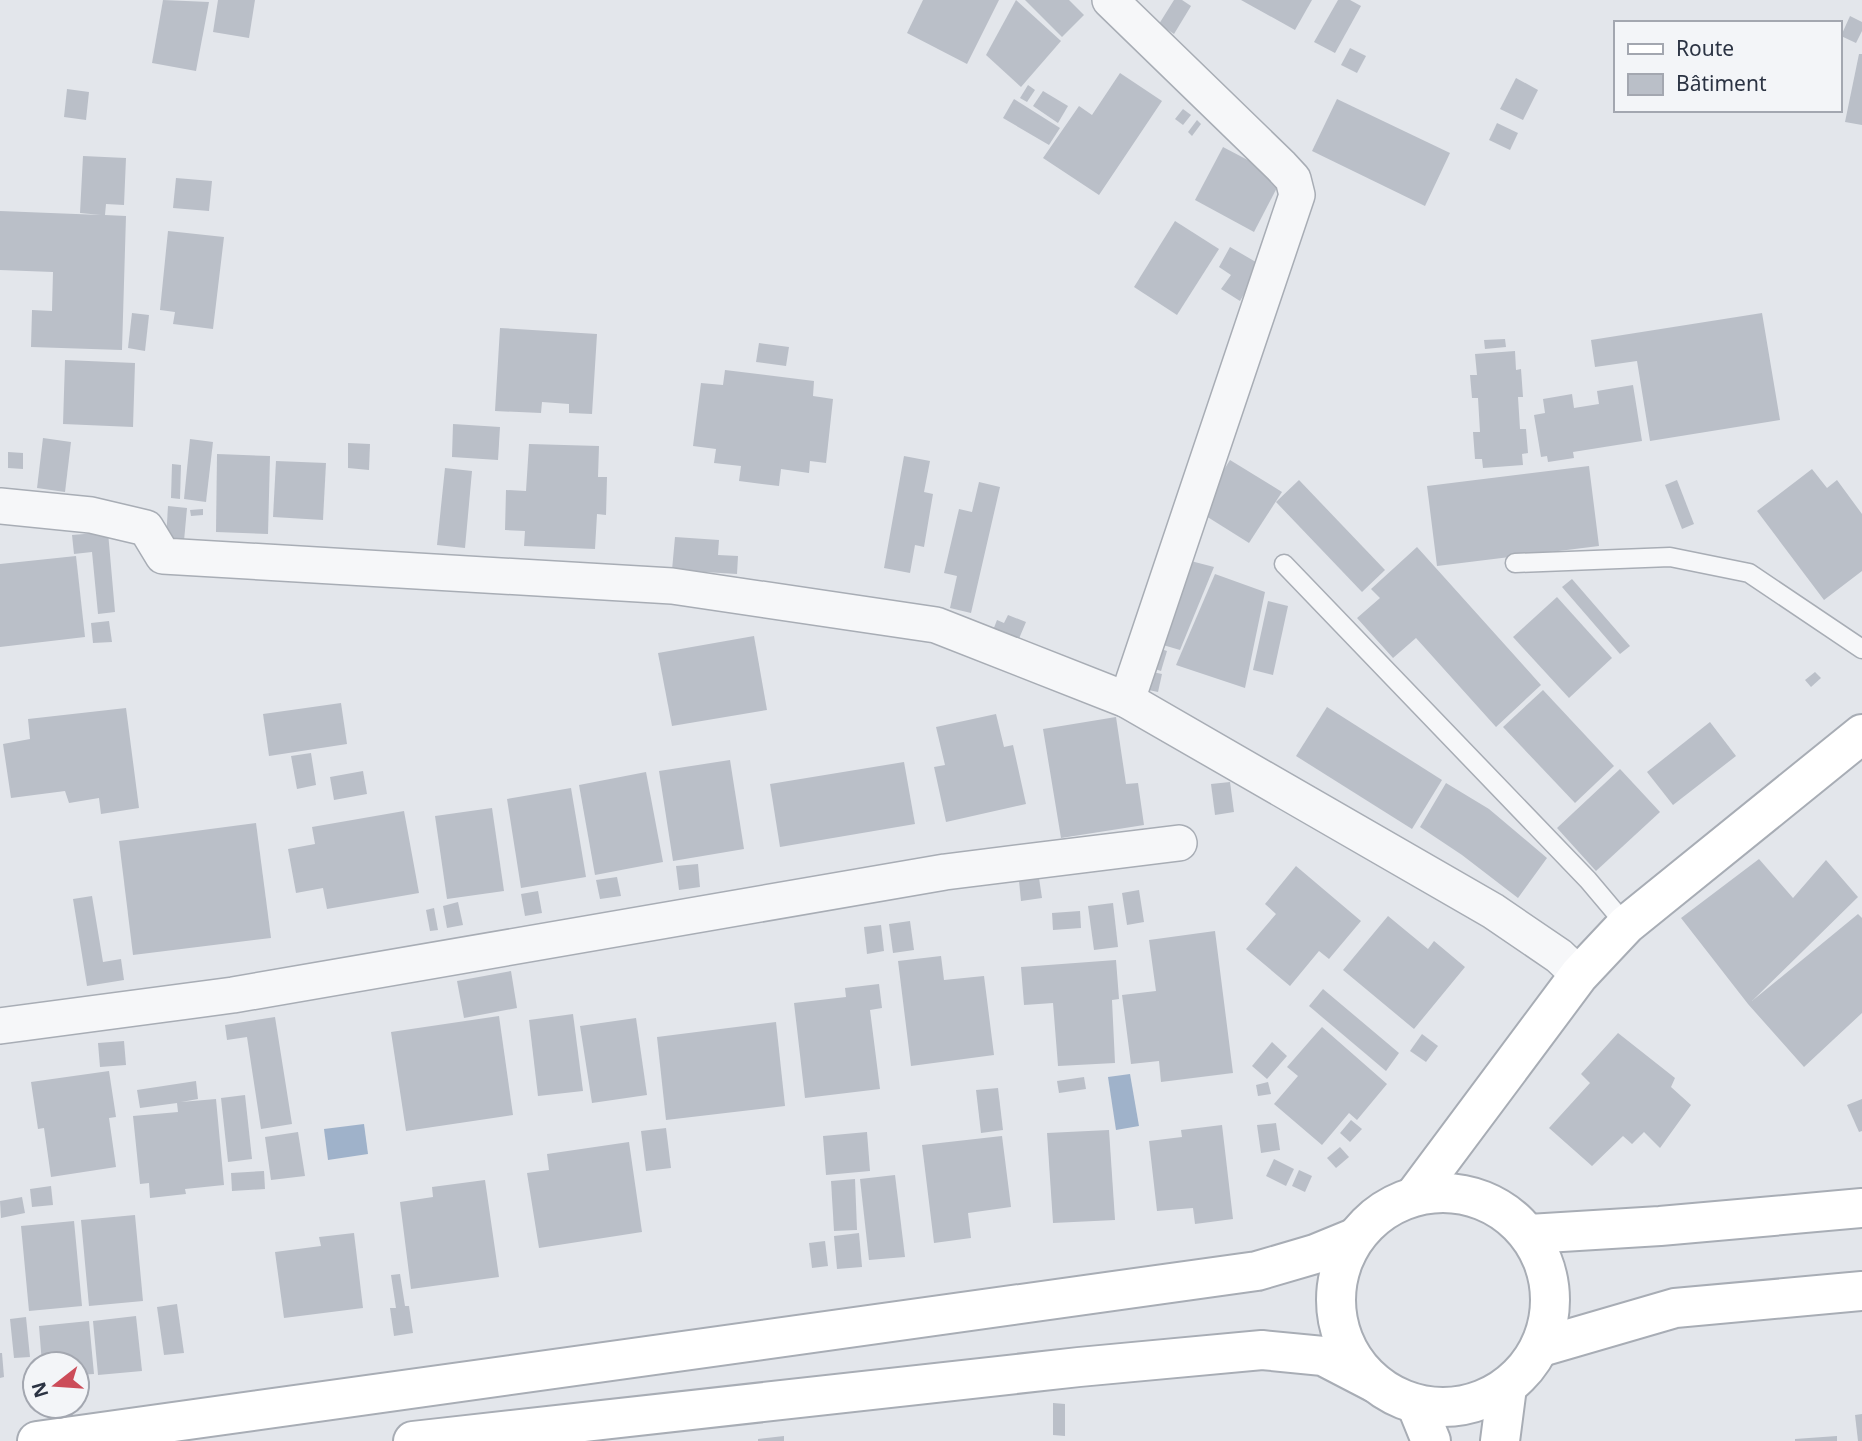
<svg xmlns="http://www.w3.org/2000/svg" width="1862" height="1441" font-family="'Noto Sans',sans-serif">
<rect width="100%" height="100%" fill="#e3e6eb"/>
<!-- water -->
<g fill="#9fb2ca">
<path d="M1130 1074 1139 1126 1116 1130 1108 1077Z"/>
<path d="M364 1124 368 1154 328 1160 324 1129Z"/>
</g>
<!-- building -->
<g fill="#babfc8">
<path d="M163 0 209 2 196 71 152 63Z"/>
<path d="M218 0H255L249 38 213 32Z"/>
<path d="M923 0H999L967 64 907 33Z"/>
<path d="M1016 0 1061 41 1021 87 986 55Z"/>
<path d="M1025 0H1069L1084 15 1062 37Z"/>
<path d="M1174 0H1182L1191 6 1174 34 1159 24Z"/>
<path d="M1241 0H1312L1295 30Z"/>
<path d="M1338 0H1350L1361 6 1335 53 1314 42Z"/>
<path d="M1850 16 1862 22V31L1856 43 1841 36Z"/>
<path d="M1350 48 1366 56 1357 73 1341 65Z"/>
<path d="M1859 54H1862V125L1845 122Z"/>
<path d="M1120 73 1162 101 1099 195 1043 158 1079 106 1092 115Z"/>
<path d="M1516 78 1538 90 1523 120 1500 109Z"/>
<path d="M1028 85 1035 90 1027 102 1020 98Z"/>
<path d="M67 89 89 92 86 120 64 117Z"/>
<path d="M1043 91 1068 106 1058 123 1033 106Z"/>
<path d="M1014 99 1060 128 1049 145 1003 118Z"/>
<path d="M1337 99 1450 153 1425 206 1312 151Z"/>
<path d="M1183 109 1191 115 1183 125 1175 119Z"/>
<path d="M1197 120 1201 124 1192 136 1188 132Z"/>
<path d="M1497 123 1518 133 1510 150 1489 140Z"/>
<path d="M1223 147 1282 178 1254 232 1195 200Z"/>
<path d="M83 156 126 158 124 205 106 204 105 215 126 216 122 350 31 347 32 310 52 311 53 272 0 270V211L101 215 80 213Z"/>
<path d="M176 178 212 181 209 211 173 208Z"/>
<path d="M1175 221 1219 249 1177 315 1134 287Z"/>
<path d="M168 231 224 237 213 329 173 324 175 312 160 310Z"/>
<path d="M1230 247 1261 265 1240 301 1221 289 1231 275 1219 267Z"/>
<path d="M132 313 149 315 145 351 128 348Z"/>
<path d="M1762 313 1780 420 1650 441 1637 361 1595 367 1591 340Z"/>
<path d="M500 328 597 334 592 414 569 413V404L542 402 541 413 495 411Z"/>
<path d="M1505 339 1506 347 1485 349 1484 340Z"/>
<path d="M759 343 789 347 786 366 756 362Z"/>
<path d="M1515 351 1516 370 1521 369 1523 397H1518L1520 429H1526L1528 453 1522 454 1523 465 1483 468 1482 459H1475L1473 432H1480L1478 398H1472L1470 375H1477L1475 354Z"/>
<path d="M65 360 135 363 133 427 63 424Z"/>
<path d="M725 370 814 381 813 396 833 399 826 463 810 461 809 473 781 469 779 486 739 481 741 466 714 463 716 449 693 446 701 383 723 385Z"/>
<path d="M1633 385 1642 441 1573 452 1574 458 1548 462 1547 456 1541 457 1534 415 1545 413 1543 399 1572 394 1574 408 1599 404 1597 391Z"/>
<path d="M453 424 500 427 498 460 452 457Z"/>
<path d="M43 438 71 442 65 492 37 488Z"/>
<path d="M190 439 213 442 206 502 184 499Z"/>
<path d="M348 443 370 444 369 470 348 468Z"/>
<path d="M529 444 599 446 598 477H607L606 515 597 514 595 549 524 546 525 531 505 530 506 490 526 491Z"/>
<path d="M8 452 23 453V469L8 468Z"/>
<path d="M217 454 270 456 268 534 216 532Z"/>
<path d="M904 456 930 461 924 492 933 494 924 547 915 545 910 573 884 568Z"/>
<path d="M1230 460 1282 492 1249 543 1198 511Z"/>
<path d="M276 461 326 463 323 520 273 517Z"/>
<path d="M172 464 181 465 180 499 171 498Z"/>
<path d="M1589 466 1599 546 1437 566 1427 486Z"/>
<path d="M445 468 472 471 465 548 437 545Z"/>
<path d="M1812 469 1827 488 1837 480 1862 514V571L1824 600 1757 511Z"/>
<path d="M1299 480 1385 570 1362 592 1276 502Z"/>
<path d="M1677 480 1694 524 1682 529 1665 485Z"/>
<path d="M979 482 1000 487 971 613 950 608 957 576 944 573 959 509 972 512Z"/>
<path d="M168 506 187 508 184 541 166 540Z"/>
<path d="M203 509V515L191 516 190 510Z"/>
<path d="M108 532 115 612 98 614 92 552 74 554 72 535Z"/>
<path d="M675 537 719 540 718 555 738 556 737 574 672 570Z"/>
<path d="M1417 547 1541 685 1496 727 1416 638 1393 658 1357 618 1380 598 1371 589Z"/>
<path d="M76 556 85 637 0 647V564Z"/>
<path d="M1187 560 1214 567 1180 650 1163 645Z"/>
<path d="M1215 574 1265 592 1245 688 1176 665Z"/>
<path d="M1572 579 1630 646 1620 654 1562 587Z"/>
<path d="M1557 597 1612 658 1569 698 1513 637Z"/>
<path d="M1268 601 1288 606 1273 675 1253 670Z"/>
<path d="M1008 615 1026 622 1015 648 990 638 997 620 1004 623Z"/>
<path d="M109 621 112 642 93 643 91 623Z"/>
<path d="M754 636 767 710 672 726 658 653Z"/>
<path d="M1149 645 1167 651 1161 671 1143 665Z"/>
<path d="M1143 670 1162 674 1158 692 1139 688Z"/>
<path d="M1815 672 1821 678 1811 687 1805 680Z"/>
<path d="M1543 690 1614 766 1575 803 1503 727Z"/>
<path d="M341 703 347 744 269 756 263 714Z"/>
<path d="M1327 707 1442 780 1412 829 1296 756Z"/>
<path d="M126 708 139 808 101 814 99 798 69 803 65 791 11 798 3 744 30 739 28 719Z"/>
<path d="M996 714 1004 747 1013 745 1026 804 946 822 934 767 945 765 936 727Z"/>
<path d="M1116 717 1126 784 1138 783 1144 825 1061 838 1043 729Z"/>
<path d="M1710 722 1736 756 1673 805 1647 772Z"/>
<path d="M311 753 316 785 297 789 291 756Z"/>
<path d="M730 760 744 849 673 861 659 771Z"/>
<path d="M904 762 915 824 780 847 770 784Z"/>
<path d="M1620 769 1660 812 1596 871 1557 828Z"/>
<path d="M363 771 367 794 334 800 330 777Z"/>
<path d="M646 772 663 862 595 875 579 785Z"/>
<path d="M1230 782 1234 812 1215 815 1211 784Z"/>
<path d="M1446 783 1489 809 1547 858 1518 898 1462 855 1420 827Z"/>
<path d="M571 788 586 877 521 888 507 799Z"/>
<path d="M492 808 504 891 447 899 435 816Z"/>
<path d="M404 811 419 893 327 909 323 888 296 893 288 849 315 844 312 827Z"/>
<path d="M256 823 271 938 133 955 119 841Z"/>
<path d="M1759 859 1793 898 1826 860 1858 897 1752 1001 1858 914 1862 918V1013L1804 1067 1748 1004 1681 918Z"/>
<path d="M698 864 700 887 679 890 676 866Z"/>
<path d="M1296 866 1361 921 1329 959 1319 951 1290 986 1246 949 1276 914 1265 904Z"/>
<path d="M617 877 621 896 600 899 596 880Z"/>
<path d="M1039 878 1042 898 1021 901 1019 881Z"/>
<path d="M1139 890 1144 922 1127 925 1122 893Z"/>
<path d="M538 891 542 913 525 916 521 894Z"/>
<path d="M92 896 103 962 121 959 124 980 87 986 73 899Z"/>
<path d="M458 902 463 925 447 928 443 906Z"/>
<path d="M1113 903 1118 947 1094 950 1088 906Z"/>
<path d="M434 908 438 930 430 931 426 910Z"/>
<path d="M1080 911 1081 928 1053 930 1052 913Z"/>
<path d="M1388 916 1428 949 1434 941 1465 967 1414 1029 1343 970Z"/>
<path d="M910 921 914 950 893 953 889 924Z"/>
<path d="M881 925 884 951 867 954 864 927Z"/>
<path d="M1215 931 1233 1073 1161 1082 1159 1061 1131 1064 1122 995 1156 991 1149 940Z"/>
<path d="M941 956 944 980 984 976 994 1055 911 1066 898 961Z"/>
<path d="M1116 960 1119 999 1112 1000 1115 1063 1058 1066 1053 1003 1024 1005 1021 967Z"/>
<path d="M511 971 517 1008 464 1018 457 981Z"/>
<path d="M879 984 882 1008 870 1010 880 1089 805 1098 794 1003 846 997 845 988Z"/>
<path d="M1323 989 1399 1053 1386 1071 1309 1006Z"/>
<path d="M573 1014 583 1091 538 1096 529 1020Z"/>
<path d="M499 1016 513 1115 406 1131 391 1032Z"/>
<path d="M275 1017 292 1124 261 1129 247 1037 227 1040 225 1025Z"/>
<path d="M636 1018 647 1095 592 1103 580 1026Z"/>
<path d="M776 1022 785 1106 666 1120 657 1037Z"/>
<path d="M1322 1027 1387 1084 1357 1120 1349 1113 1322 1145 1274 1104 1298 1076 1287 1067Z"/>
<path d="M1618 1033 1675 1078 1671 1087 1691 1105 1660 1148 1644 1132 1632 1144 1623 1136 1592 1166 1549 1128 1590 1083 1581 1074Z"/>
<path d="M1422 1034 1438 1046 1426 1062 1410 1051Z"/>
<path d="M124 1041 126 1065 100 1067 98 1043Z"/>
<path d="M1272 1042 1287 1056 1267 1079 1252 1066Z"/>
<path d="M109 1071 116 1117 109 1118 116 1167 51 1177 44 1128 38 1129 31 1082Z"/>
<path d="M1084 1077 1086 1089 1059 1093 1057 1081Z"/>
<path d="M196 1081 198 1099 181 1102 216 1099 224 1185 185 1189 186 1194 150 1198 149 1183 140 1184 133 1116 178 1112 177 1103 140 1108 137 1090Z"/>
<path d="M1268 1082 1271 1094 1258 1096 1256 1085Z"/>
<path d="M998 1088 1003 1130 981 1133 976 1090Z"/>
<path d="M245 1095 252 1159 228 1162 221 1098Z"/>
<path d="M1862 1099V1131L1859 1132 1847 1105Z"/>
<path d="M1351 1120 1362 1129 1350 1142 1340 1133Z"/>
<path d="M1276 1123 1280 1150 1261 1153 1257 1125Z"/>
<path d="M1222 1125 1233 1219 1195 1224 1193 1208 1157 1211 1149 1141 1182 1137 1181 1130Z"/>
<path d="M666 1128 671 1168 646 1171 641 1131Z"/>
<path d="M1109 1130 1115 1220 1053 1223 1047 1133Z"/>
<path d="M298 1132 305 1176 271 1180 265 1137Z"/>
<path d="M867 1132 870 1171 826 1175 823 1136Z"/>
<path d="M1002 1136 1011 1207 968 1213 971 1238 934 1243 922 1145Z"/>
<path d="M629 1142 642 1232 539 1248 527 1173 549 1170 547 1154Z"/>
<path d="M1340 1147 1349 1157 1336 1168 1327 1158Z"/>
<path d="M1274 1159 1294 1169 1286 1186 1266 1176Z"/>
<path d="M1299 1170 1312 1176 1305 1192 1292 1186Z"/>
<path d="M264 1171 265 1189 232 1191 231 1173Z"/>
<path d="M895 1175 905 1257 869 1260 860 1179Z"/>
<path d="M855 1179 857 1230 834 1231 831 1181Z"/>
<path d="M485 1180 499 1277 411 1289 400 1202 433 1197 432 1187Z"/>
<path d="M51 1186 53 1205 32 1207 30 1189Z"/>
<path d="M22 1197 25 1213 1 1218 0 1201Z"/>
<path d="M135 1215 143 1301 89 1306 81 1220Z"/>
<path d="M74 1221 82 1306 29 1311 21 1226Z"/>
<path d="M354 1233 363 1308 284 1318 275 1252 321 1246 319 1237Z"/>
<path d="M859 1233 862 1267 837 1269 834 1236Z"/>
<path d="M825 1241 828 1266 812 1268 809 1243Z"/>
<path d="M400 1274 405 1306H409L413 1333 394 1336 390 1308H396L391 1275Z"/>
<path d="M177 1304 184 1353 164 1355 157 1307Z"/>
<path d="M136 1316 142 1371 98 1375 93 1321Z"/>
<path d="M26 1317 30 1357 14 1358 10 1319Z"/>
<path d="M89 1321 94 1374 77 1375V1364H42L39 1326Z"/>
<path d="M0 1353H2L4 1377 0 1378Z"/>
<path d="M1053 1403 1065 1404V1436L1053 1435Z"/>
<path d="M1862 1414V1441H1858L1855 1415Z"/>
<path d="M784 1436V1441H758V1439Z"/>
<path d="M1837 1436V1441H1795V1439Z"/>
</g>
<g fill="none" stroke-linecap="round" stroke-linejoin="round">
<!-- lane casing -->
<g stroke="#a8adb5" stroke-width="21">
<g id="lane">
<path d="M1515 563 1670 557 1749 573 1862 649"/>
<path d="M1284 564 1588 880 1626 925"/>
</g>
</g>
<!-- street casing -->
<g stroke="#a8adb5" stroke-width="38">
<g id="street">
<path d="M1110 0 1281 166 1293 179 1297 195 1127 700"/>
<path d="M0 506 91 515 146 528 163 556 672 586 936 625 1127 700 1493 911 1559 956 1579 975"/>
<path d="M0 1026 233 995 945 872 1179 843"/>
</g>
</g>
<!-- secondary casing -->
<g stroke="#a8adb5" stroke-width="42">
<g id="secondary">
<circle cx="1443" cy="1300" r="107"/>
<path d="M1415 1195 1579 975 1626 925 1862 734"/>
<path d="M1529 1234 1660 1226 1862 1208"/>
<path d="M1541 1347 1675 1308 1862 1291"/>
<path d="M1416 1404 1431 1441"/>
<path d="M37 1441 1257 1271 1315 1254 1354 1238"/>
<path d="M413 1441 1079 1367 1262 1350 1323 1356 1375 1383"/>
<path d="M1500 1441 1507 1387"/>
</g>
</g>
<!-- lane -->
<use href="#lane" stroke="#f6f7f9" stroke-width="18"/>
<!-- street -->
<use href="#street" stroke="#f6f7f9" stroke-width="35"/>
<!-- secondary -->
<use href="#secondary" stroke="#fff" stroke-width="38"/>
</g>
<!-- legend -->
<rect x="1614" y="21" width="228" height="91" fill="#f3f5f8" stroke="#a3a7b0" stroke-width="2"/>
<rect x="1628" y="44" width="35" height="10" fill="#ffffff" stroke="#a3a7b0" stroke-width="2"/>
<text x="1676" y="56" font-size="21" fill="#2b3343">Route</text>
<rect x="1628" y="74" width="35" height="21" fill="#babfc8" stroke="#a3a7b0" stroke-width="2"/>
<text x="1676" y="91" font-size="21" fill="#2b3343">Bâtiment</text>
<!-- north arrow -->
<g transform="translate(56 1385) rotate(253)"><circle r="33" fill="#f3f5f8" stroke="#a3a7b0" stroke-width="2"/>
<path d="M0-5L12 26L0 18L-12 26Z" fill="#cc4c59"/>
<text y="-10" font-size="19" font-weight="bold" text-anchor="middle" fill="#2b3343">N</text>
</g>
</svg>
